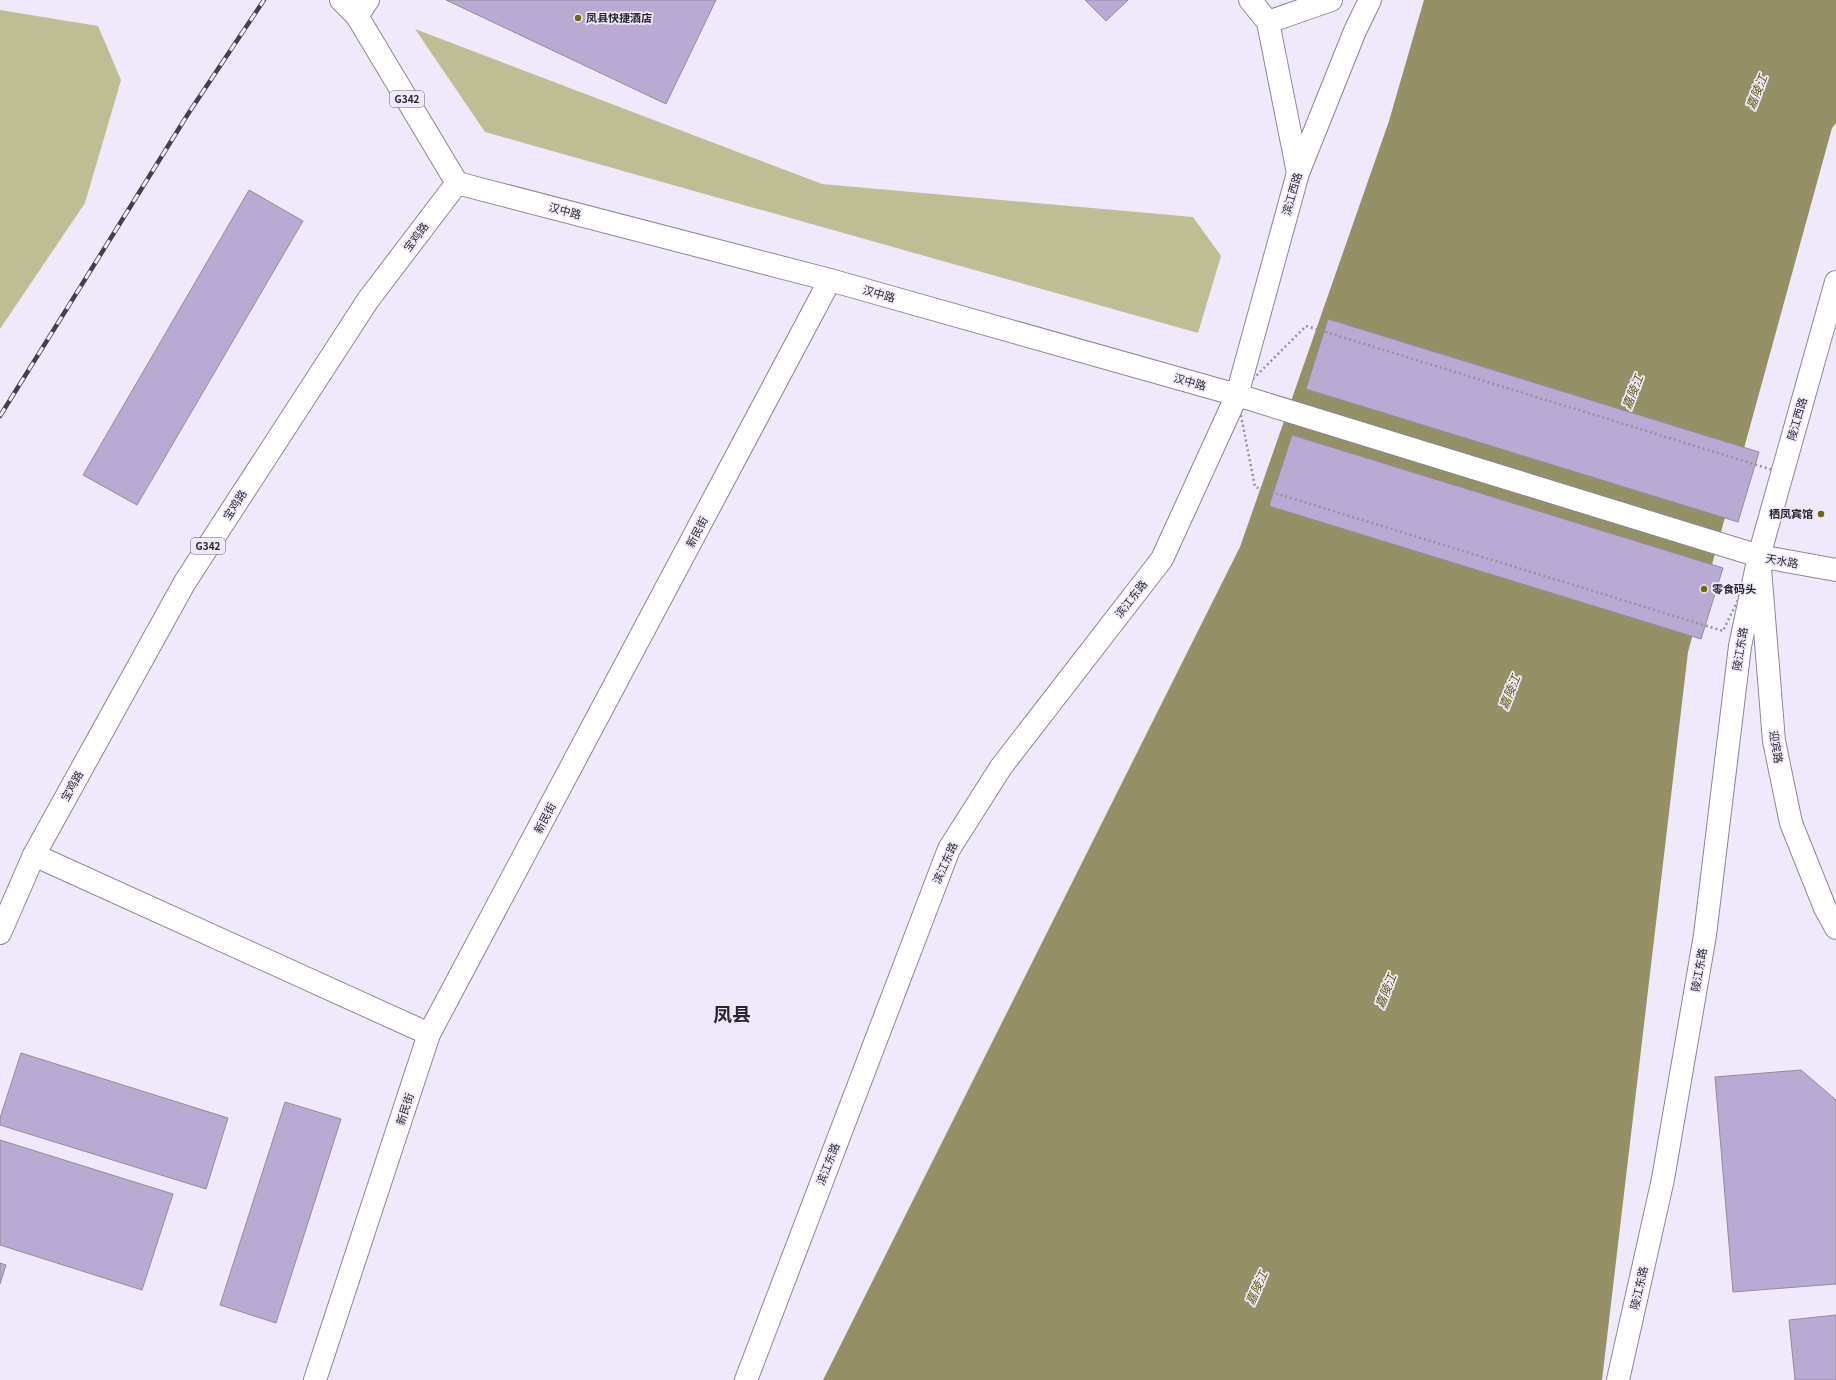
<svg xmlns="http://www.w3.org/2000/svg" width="1836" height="1380" font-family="Georgia,'Noto Sans SC',serif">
<rect width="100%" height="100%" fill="#f0e9fc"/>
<!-- green -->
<g fill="#bfbd93">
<path d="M0 10 98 26 121 80 85 203 0 329Z"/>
<path d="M415 29 822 184 1193 217 1221 256 1198 333 485 132Z"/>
</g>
<!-- water -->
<path fill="#939165" d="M1424 0H1836V123L1832 128 1688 652 1602 1380H823L1240 547 1389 121Z"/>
<!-- building -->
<g fill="#b9aad4" stroke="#928c9e">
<path d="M446 0H716L666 104Z"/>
<path d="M1085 0H1128L1106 21Z"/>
<path d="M249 190 303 221 137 505 83 475Z"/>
<path d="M1328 319 1759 452 1738 522 1306 389Z"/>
<path d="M1292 435 1723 568 1701 639 1269 506Z"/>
<path d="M21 1053 228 1118 206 1189 0 1125V1118Z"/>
<path d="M1801 1070 1836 1100V1284L1733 1292 1715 1077Z"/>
<path d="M285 1102 341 1119 276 1323 220 1305Z"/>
<path d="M0 1140 173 1194 142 1290 0 1245Z"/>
<path d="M0 1263 6 1265 0 1284Z"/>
<path d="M1836 1315V1380H1795L1789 1320Z"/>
</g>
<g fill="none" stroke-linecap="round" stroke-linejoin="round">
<!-- minor casing -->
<g stroke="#8c8697" stroke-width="24">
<g id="minor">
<path d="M1250 0 1268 22"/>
<path d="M1298 173 1268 22 1331 0"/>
<path d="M34 855 429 1034"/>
<path d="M315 1380 429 1034 830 280"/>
<path d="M746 1380 949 849 1001 767 1162 559 1237 395 1298 173 1355 31 1370 0"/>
<path d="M1618 1380 1663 1179 1705 935 1740 646 1759 556 1836 282"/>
</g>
</g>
<!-- major casing -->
<g stroke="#8c8697" stroke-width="24">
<g id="major">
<path d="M457 183 830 280 1237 395 1759 556 1836 570"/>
<path d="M1759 556 1774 741 1791 823 1825 908 1836 928"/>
</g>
</g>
<!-- highway casing -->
<g stroke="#8c8697" stroke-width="24">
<g id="highway">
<path d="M357 16 368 0"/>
<path d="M0 933 34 855 185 582 368 300 457 183 357 16 341 0"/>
</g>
</g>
<!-- path -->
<path stroke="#96919f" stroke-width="2.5" stroke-dasharray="2 3" stroke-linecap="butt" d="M1306 326 1773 470 1759 556 1723 631 1255 487 1237 395Z"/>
<!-- minor -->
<use href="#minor" stroke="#fff" stroke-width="22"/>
<!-- major -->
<use href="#major" stroke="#fff" stroke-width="22"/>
<!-- highway -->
<use href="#highway" stroke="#fff" stroke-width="22"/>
<!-- rail casing -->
<g stroke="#434049" stroke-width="4.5">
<path id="rail" d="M0 416 188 114 264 0"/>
</g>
<!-- rail -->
<use href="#rail" stroke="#f0e9fc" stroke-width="3" stroke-dasharray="9" stroke-linecap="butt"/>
</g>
<!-- markers -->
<g fill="#706a05" stroke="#f0e9fc" stroke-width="1.5">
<circle cx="578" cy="18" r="4"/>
<circle cx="1821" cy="514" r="4"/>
<circle cx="1704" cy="589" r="4"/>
</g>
<g text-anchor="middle" stroke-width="3.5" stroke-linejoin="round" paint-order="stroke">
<!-- shield labels -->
<g fill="#f0e9fc" stroke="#65616c" stroke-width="1">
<rect x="390" y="91" width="34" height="16" rx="3"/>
<rect x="191" y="538" width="34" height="16" rx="3"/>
</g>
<g font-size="10" font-weight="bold" fill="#29272e">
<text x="407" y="103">G342</text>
<text x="208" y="550">G342</text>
</g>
<!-- poi labels -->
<g font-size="11" font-weight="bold" fill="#29272e" stroke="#f0e9fc" text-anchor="start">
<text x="586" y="22">凤县快捷酒店</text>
<text x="1813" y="518" text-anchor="end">栖凤宾馆</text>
<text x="1712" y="593">零食码头</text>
</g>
<!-- street labels -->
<g font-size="11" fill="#29272e" stroke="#f0e9fc">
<text transform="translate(1292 194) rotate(-74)" y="4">滨江西路</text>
<text transform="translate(565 211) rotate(15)" y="4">汉中路</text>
<text transform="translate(416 237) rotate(-53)" y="4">宝鸡路</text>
<text transform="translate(879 294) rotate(16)" y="4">汉中路</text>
<text transform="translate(1190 382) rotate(16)" y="4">汉中路</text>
<text transform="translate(1797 419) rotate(-74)" y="4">陵江西路</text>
<text transform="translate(235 505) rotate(-57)" y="4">宝鸡路</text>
<text transform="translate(697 532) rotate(-62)" y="4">新民街</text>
<text transform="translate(1782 561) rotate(10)" y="4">天水路</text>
<text transform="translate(1131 599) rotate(-52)" y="4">滨江东路</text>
<text transform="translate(1740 649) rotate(-81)" y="4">陵江东路</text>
<text transform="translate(1776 747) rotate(81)" y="4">迎宾路</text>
<text transform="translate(72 786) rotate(-61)" y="4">宝鸡路</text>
<text transform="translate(545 818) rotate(-62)" y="4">新民街</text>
<text transform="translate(945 863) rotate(-66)" y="4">滨江东路</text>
<text transform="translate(1699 970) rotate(-80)" y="4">陵江东路</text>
<text transform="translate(405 1109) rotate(-72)" y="4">新民街</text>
<text transform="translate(828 1164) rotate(-69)" y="4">滨江东路</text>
<text transform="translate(1639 1288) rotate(-77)" y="4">陵江东路</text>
</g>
<!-- water labels -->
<g font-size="12" font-style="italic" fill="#5b5606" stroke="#f0e9fc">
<text transform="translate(1757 92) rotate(-68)" y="4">嘉陵江</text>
<text transform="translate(1633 392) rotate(-68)" y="4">嘉陵江</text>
<text transform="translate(1510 692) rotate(-68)" y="4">嘉陵江</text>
<text transform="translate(1386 991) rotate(-68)" y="4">嘉陵江</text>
<text transform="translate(1257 1288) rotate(-66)" y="4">嘉陵江</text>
</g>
<!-- town labels -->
<g font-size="19" font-weight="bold" fill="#29272e" stroke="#f0e9fc">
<text x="732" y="1021">凤县</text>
</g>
</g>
</svg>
